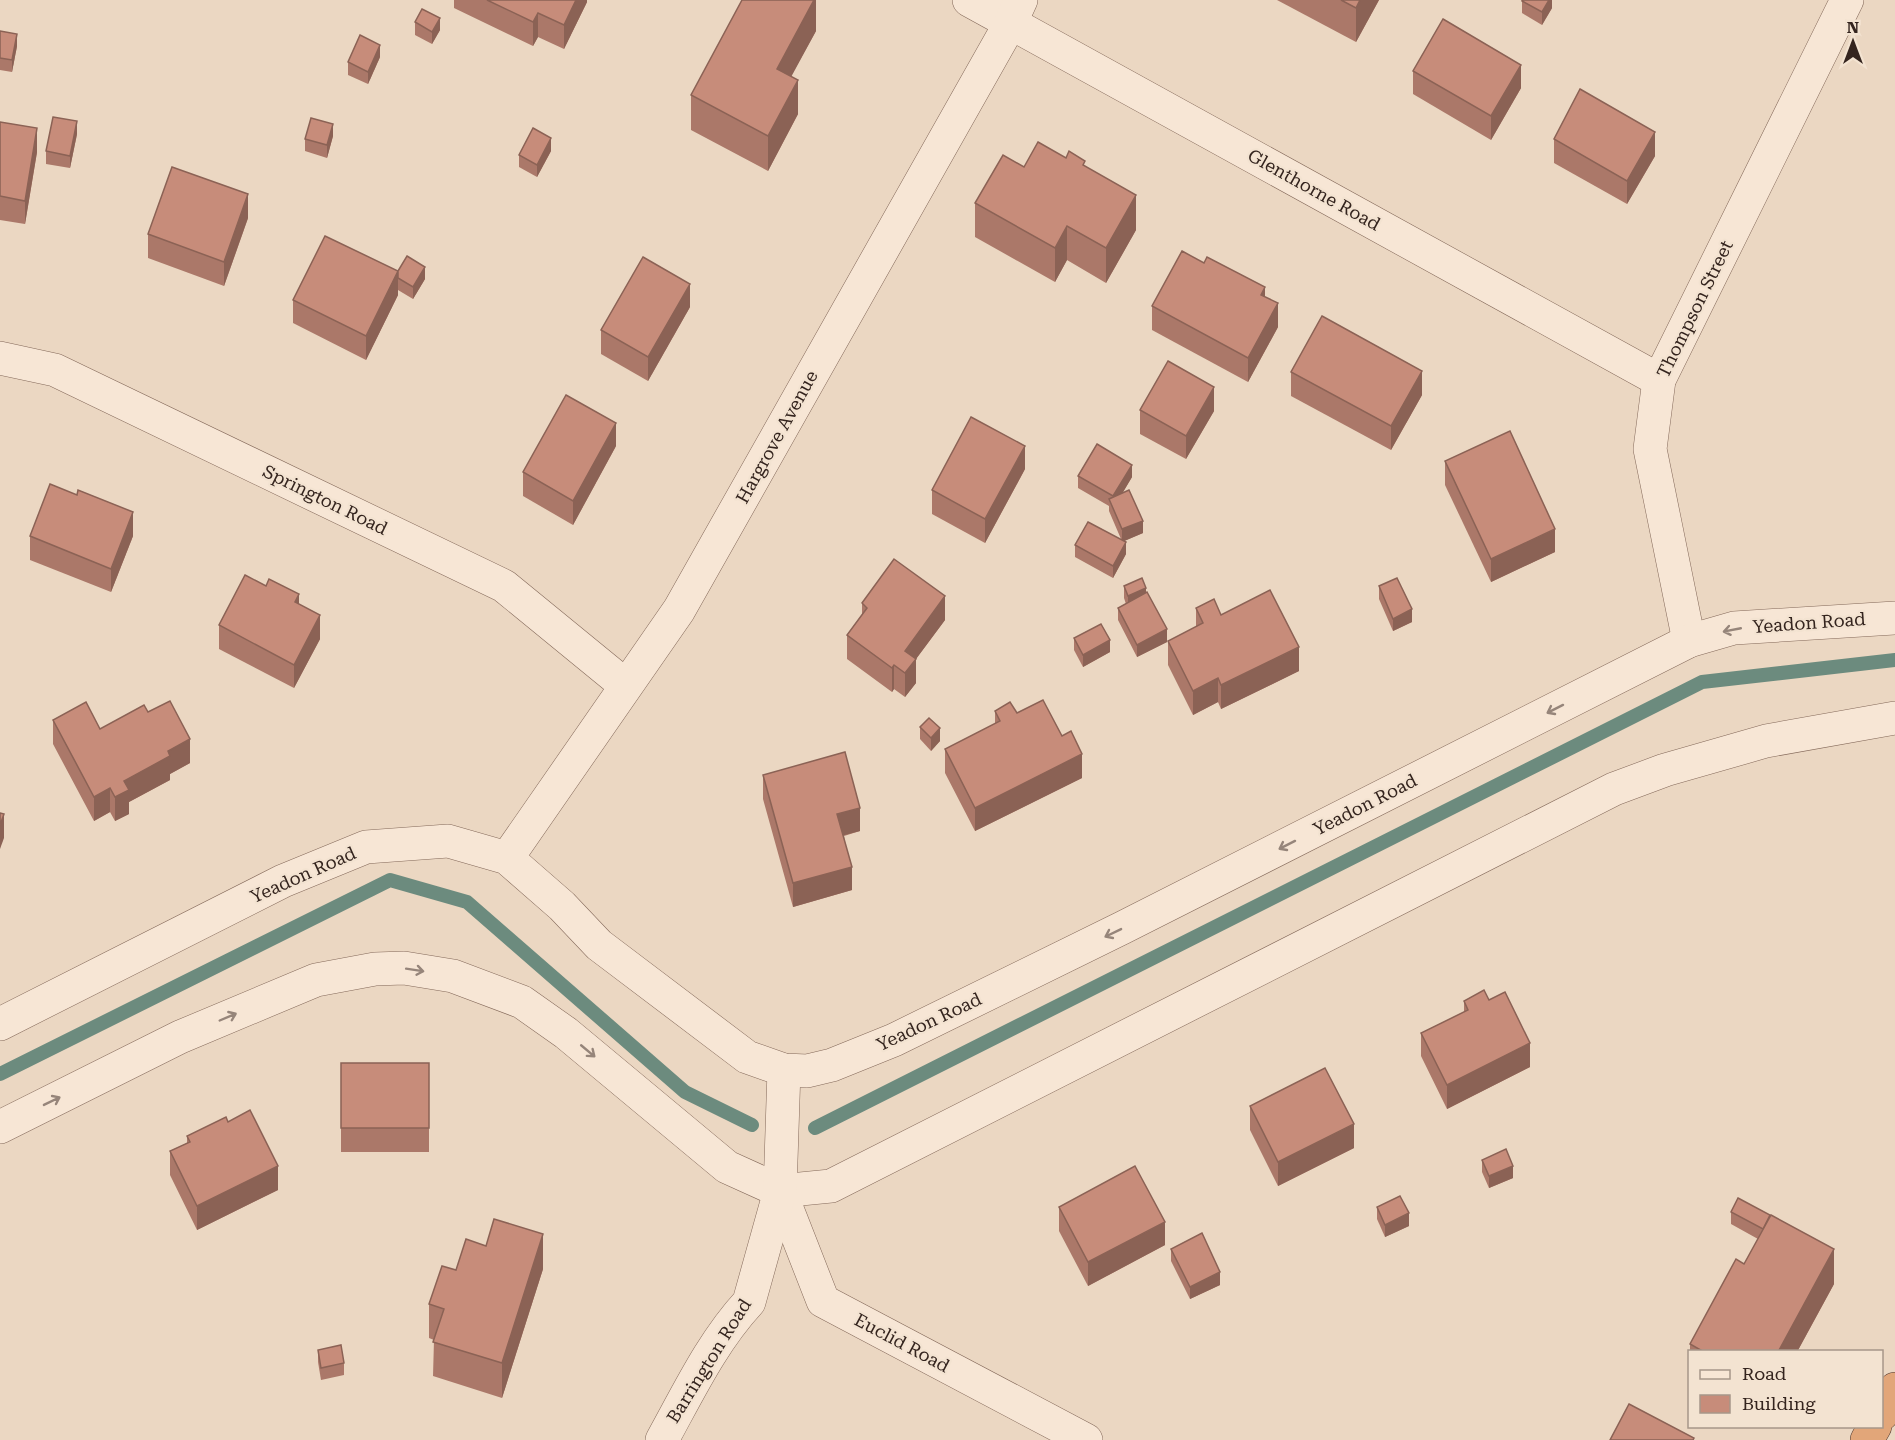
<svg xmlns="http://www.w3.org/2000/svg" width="1895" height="1440" font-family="'Roboto Serif',serif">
<rect width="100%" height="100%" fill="#ebd7c2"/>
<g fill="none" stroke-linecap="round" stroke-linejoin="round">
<!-- stream -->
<g stroke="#6c8b7e" stroke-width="14">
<path d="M0 1074 390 880 467 902 685 1092 752 1125"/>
<path d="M815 1128 1702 682 1895 660"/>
</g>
<!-- minor casing -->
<g stroke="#84695a" stroke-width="34">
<g id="minor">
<path d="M969 0 1659 380"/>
<path d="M0 358 55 370 504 586 625 685"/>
<path d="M1689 641 1650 449 1659 380 1847 0"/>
<path d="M507 858 679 610 1011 22 1021 0"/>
<path d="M0 1024 283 881 366 847 448 841 507 858 562 906 599 945 747 1057 784 1070 807 1071 832 1065 894 1040 1122 928 1689 641 1734 628 1895 618"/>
<path d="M0 1127 180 1037 316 980 375 969 404 968 453 976 522 1002 566 1033 727 1167 780 1191 831 1186 1614 789 1665 770 1766 741 1895 718"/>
<path d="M780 1191 823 1301 1086 1440"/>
<path d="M662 1440C688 1393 712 1342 749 1302L780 1191 784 1070"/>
</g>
</g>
<!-- trunk casing -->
<g stroke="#52382e" stroke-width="34">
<g id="trunk">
<path d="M1882 1414 1895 1389"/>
<path d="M1867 1440 1875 1426"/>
</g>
</g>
<!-- minor -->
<use href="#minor" stroke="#f7e6d5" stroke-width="33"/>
<!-- trunk -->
<use href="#trunk" stroke="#e2a679" stroke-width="33"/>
</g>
<!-- wall -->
<g fill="#ab7869">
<path d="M454 0H587V2L564 49 538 37 533 46 454 8Z"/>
<path d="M814 0H816V31L791 76 798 114 768 171 691 130V95Z"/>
<path d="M1277 0H1379L1356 42Z"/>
<path d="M1552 0V8L1542 25 1522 13V1Z"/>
<path d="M415 22 440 30 432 44 415 35Z"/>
<path d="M0 31 17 46 12 72 0 70Z"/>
<path d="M380 57 368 84 348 75V62Z"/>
<path d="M1413 71 1521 88 1491 140 1413 94Z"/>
<path d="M0 122 37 152 25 224 0 220Z"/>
<path d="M77 134 70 168 46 164V151Z"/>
<path d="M333 136 327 158 305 151V139Z"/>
<path d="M1554 139 1655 156 1627 204 1554 163Z"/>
<path d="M551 151 537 177 519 167V155Z"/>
<path d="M1066 158 1085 166 1136 230 1106 283 1067 260 1055 282 975 237V203L1024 167Z"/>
<path d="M248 218 224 286 148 258V234Z"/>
<path d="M398 271 425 279 413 299 398 290V295L366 360 293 323V300Z"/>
<path d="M1265 297 1278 327 1248 382 1152 330V306Z"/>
<path d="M690 307 648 381 601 354V330Z"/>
<path d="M1291 372 1422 395 1391 450 1291 396Z"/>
<path d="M1140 410 1214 411 1186 459 1140 434Z"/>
<path d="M616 446 573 525 523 496V472Z"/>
<path d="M1445 461 1555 552 1491 582 1445 485Z"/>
<path d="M1025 469 985 543 932 514V490Z"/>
<path d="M1078 476 1132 477 1123 492 1143 533 1124 541 1126 554 1113 578 1075 557V545L1121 539 1109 511V506L1078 488Z"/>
<path d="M30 536H133L111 592 30 560Z"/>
<path d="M266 586 299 605 320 639 294 688 219 649V625Z"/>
<path d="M1124 586 1146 593 1167 642 1137 657 1118 620V608L1126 604 1124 598Z"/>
<path d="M1379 586 1412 622 1393 631 1379 599Z"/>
<path d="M862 603 945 620 916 659V683L905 697 894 689 892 692 847 659V635L862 615Z"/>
<path d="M1196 608 1221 615 1299 671 1221 709 1218 702 1193 715 1168 665V641L1196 627Z"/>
<path d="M1074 638 1110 652 1083 667 1074 650Z"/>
<path d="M995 711 1017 713 1082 778 975 831 945 773V749L995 724Z"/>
<path d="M148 712 190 763 170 774V780L129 802V814L115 821 110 812 94 821 53 744V720L100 729Z"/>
<path d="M920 727 940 741 931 751 920 739Z"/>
<path d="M763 775 860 831 844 836 852 890 793 907 763 799Z"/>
<path d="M1489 1000 1530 1067 1447 1109 1421 1056V1033L1464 1012V1001Z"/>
<rect x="341" y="1063" width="88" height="89"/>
<path d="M1250 1106 1354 1148 1278 1186 1250 1130Z"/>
<path d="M228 1122 278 1190 197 1230 170 1175V1151L187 1143V1136Z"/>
<path d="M1482 1160 1513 1178 1489 1188 1482 1172Z"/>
<path d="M1738 1198 1834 1284 1797 1352H1690V1344L1744 1264 1758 1239 1731 1224V1212Z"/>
<path d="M1059 1207 1165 1245 1088 1286 1059 1231Z"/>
<path d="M1377 1207 1409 1226 1385 1237 1377 1219Z"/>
<path d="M1171 1249 1220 1285 1190 1299 1171 1261Z"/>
<path d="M543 1269 502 1398 433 1376 434 1340 429 1338V1304L456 1270Z"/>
<path d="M318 1350 344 1363V1375L321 1380 318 1362Z"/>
</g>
<!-- shaded-wall -->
<g fill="#8b6255">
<path d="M576 0H587V2L564 49V25Z"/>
<path d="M814 0H816V31L777 103V69Z"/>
<path d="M1360 0H1379L1356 42V8Z"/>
<path d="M1549 0H1552V8L1542 25V12Z"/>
<path d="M538 13V37L533 46V22Z"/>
<path d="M440 18V30L432 44V32Z"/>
<path d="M17 34V46L12 72V60Z"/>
<path d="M380 45V57L368 84V72Z"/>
<path d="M1521 65V88L1491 140V116Z"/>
<path d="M798 80V114L768 171V136Z"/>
<path d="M77 121V134L70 168V156Z"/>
<path d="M333 124V136L327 158V145Z"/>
<path d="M37 128V152L25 224V201Z"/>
<path d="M1655 132V156L1627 204V181Z"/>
<path d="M551 138V151L537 177V165Z"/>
<path d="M248 194V218L224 286V262Z"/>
<path d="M1136 195V230L1106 283V248Z"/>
<path d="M1067 226V260L1055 282V248Z"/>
<path d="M425 267V279L413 299V287Z"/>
<path d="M398 271V295L366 360V336Z"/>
<path d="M690 284V307L648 381V357Z"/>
<path d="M1265 287V311L1261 295Z"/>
<path d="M1278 303V327L1248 382V358Z"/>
<path d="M1422 371V395L1391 450V426Z"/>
<path d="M1214 387V411L1186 459V436Z"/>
<path d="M616 423V446L573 525V501Z"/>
<path d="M1025 446V469L985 543V519Z"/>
<path d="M1132 465V477L1113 509V496Z"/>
<path d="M133 512V536L111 592V569Z"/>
<path d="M1143 521V533L1122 542V529Z"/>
<path d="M1555 529V552L1491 582V559Z"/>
<path d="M1126 542V554L1113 578V566Z"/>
<path d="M1146 588V600L1128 608V596Z"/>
<path d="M299 594V618L295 602Z"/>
<path d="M945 596V620L916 659V683L905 697V651Z"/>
<path d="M1412 609V622L1393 631V619Z"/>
<path d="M320 615V639L294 688V665Z"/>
<path d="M1167 629V642L1137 657V645Z"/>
<path d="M1110 640V652L1083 667V655Z"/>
<path d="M1299 647V671L1221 709V685Z"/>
<path d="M894 665V689L892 692V668Z"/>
<path d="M1218 678V702L1193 715V691Z"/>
<path d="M940 728V741L931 751V738Z"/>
<path d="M190 739V763L170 774V780L129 802V814L115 821V797L124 781 168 751Z"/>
<path d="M1082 754V778L975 831V808Z"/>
<path d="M110 788V812L94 821V797Z"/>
<path d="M860 808V831L837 837V814Z"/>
<path d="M4 814V838L0 849V825Z"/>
<path d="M852 867V890L793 907V883Z"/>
<path d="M1530 1043V1067L1447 1109V1085Z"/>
<path d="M1354 1124V1148L1278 1186V1162Z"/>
<path d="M278 1166V1190L197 1230V1206Z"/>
<path d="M1513 1166V1178L1489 1188V1176Z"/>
<path d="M1409 1213V1226L1385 1237V1225Z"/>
<path d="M1165 1222V1245L1088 1286V1262Z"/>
<path d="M543 1234V1269L502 1398V1363Z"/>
<path d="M1834 1249V1284L1797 1352H1778Z"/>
<path d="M1220 1272V1285L1190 1299V1287Z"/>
</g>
<!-- building -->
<g fill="#c78c7a" stroke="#8b6255" stroke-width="1.5">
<path d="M487 0H576L564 25 538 13 533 22Z"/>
<path d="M742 0H814L777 69 798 80 768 136 691 95Z"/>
<path d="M1341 0H1360L1356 8Z"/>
<path d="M1522 0H1549L1542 12 1522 1Z"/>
<path d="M422 9 440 18 432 32 415 22Z"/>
<path d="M1443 19 1521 65 1491 116 1413 71Z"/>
<path d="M0 31 17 34 12 60 0 58Z"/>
<path d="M360 35 380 45 368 72 348 62Z"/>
<path d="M1580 89 1655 132 1627 181 1554 139Z"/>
<path d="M53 117 77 121 70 156 46 151Z"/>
<path d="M311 118 333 124 327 145 305 139Z"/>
<path d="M0 122 37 128 25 201 0 196Z"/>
<path d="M533 128 551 138 537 165 519 155Z"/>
<path d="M1038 142 1066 158 1069 151 1085 161 1083 165 1136 195 1106 248 1067 226 1055 248 975 203 1003 155 1024 167Z"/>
<path d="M172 167 248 194 224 262 148 234Z"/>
<path d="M325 236 398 271 366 336 293 300Z"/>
<path d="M1182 251 1204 263 1207 257 1265 287 1261 295 1278 303 1248 358 1152 306Z"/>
<path d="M407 256 425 267 413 287 398 278V271Z"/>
<path d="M643 257 690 284 648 357 601 330Z"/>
<path d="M1322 316 1422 371 1391 426 1291 372Z"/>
<path d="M1168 361 1214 387 1186 436 1140 410Z"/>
<path d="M566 395 616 423 573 501 523 472Z"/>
<path d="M971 417 1025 446 985 519 932 490Z"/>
<path d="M1510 431 1555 529 1491 559 1445 461Z"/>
<path d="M1097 444 1132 465 1113 496 1078 476Z"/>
<path d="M50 484 77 495 78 490 133 512 111 569 30 536Z"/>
<path d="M1129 490 1143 521 1122 529 1109 499Z"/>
<path d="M1088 522 1126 542 1113 566 1075 545Z"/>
<path d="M894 559 945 596 905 651 916 659 905 673 894 665 892 668 847 635 867 608 862 603Z"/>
<path d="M245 575 266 586 269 579 299 594 295 602 320 615 294 665 219 625Z"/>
<path d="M1142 578 1146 588 1128 596 1124 586Z"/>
<path d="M1397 578 1412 609 1393 619 1379 586Z"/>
<path d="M1270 590 1299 647 1221 685 1218 678 1193 691 1168 641 1203 623 1196 608 1214 599 1221 615Z"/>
<path d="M1147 592 1167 629 1137 645 1118 608Z"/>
<path d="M1101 624 1110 640 1083 655 1074 638Z"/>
<path d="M1043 700 1062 736 1071 731 1082 754 975 808 945 749 1000 721 995 711 1010 702 1017 713Z"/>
<path d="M170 701 190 739 168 751 170 756 124 781 129 790 115 797 110 788 94 797 53 720 86 702 100 729 144 705 148 712Z"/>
<path d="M929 718 940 728 931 738 920 727Z"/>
<path d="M845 752 860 808 837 814 852 867 793 883 763 775Z"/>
<path d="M0 813 4 814 0 825Z"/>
<path d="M1484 990 1489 1000 1505 992 1530 1043 1447 1085 1421 1033 1468 1010 1464 1001Z"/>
<rect x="341" y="1063" width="88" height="65"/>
<path d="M1325 1068 1354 1124 1278 1162 1250 1106Z"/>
<path d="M250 1110 278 1166 197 1206 170 1151 190 1142 187 1136 226 1117 228 1122Z"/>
<path d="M1506 1149 1513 1166 1489 1176 1482 1160Z"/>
<path d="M1135 1166 1165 1222 1088 1262 1059 1207Z"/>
<path d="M1400 1196 1409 1213 1385 1225 1377 1207Z"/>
<path d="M1738 1198 1770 1215 1763 1229 1731 1212Z"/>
<path d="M1771 1215 1834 1249 1778 1352H1704L1690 1344 1736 1259 1744 1264Z"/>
<path d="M494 1219 543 1234 502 1363 433 1342 444 1309 429 1304 442 1266 456 1270 466 1239 486 1246Z"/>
<path d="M1202 1233 1220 1272 1190 1287 1171 1249Z"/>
<path d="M341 1345 344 1363 321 1368 318 1350Z"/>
<path d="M1629 1404 1694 1438 1693 1440H1610Z"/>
</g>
<!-- one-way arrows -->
<defs><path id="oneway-shaft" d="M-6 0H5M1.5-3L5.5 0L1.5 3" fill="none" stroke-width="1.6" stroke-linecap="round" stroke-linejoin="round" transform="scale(1.5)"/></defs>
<g stroke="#96857a">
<use href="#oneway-shaft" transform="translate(1732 630) rotate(169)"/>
<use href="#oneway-shaft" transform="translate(1555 709) rotate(153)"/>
<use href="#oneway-shaft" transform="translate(1287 845) rotate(153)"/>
<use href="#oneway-shaft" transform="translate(1113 933) rotate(154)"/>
<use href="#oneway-shaft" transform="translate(415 970) rotate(9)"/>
<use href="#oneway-shaft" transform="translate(228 1017) rotate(-23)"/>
<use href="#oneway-shaft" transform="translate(588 1051) rotate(40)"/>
<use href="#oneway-shaft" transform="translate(52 1101) rotate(-26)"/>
</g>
<g text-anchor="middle" stroke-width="4.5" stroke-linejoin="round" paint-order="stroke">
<!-- street labels -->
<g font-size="18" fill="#34241e" stroke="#f3e3d1">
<text transform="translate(1314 190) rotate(29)" y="6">Glenthorne Road</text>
<text transform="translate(1695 309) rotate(-64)" y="6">Thompson Street</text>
<text transform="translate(777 437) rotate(-61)" y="6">Hargrove Avenue</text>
<text transform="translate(325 500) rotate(26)" y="6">Springton Road</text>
<text transform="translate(1809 623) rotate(-4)" y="6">Yeadon Road</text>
<text transform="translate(1365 805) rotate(-27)" y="6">Yeadon Road</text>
<text transform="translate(303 875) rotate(-24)" y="6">Yeadon Road</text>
<text transform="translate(929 1022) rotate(-25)" y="6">Yeadon Road</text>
<text transform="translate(902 1343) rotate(28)" y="6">Euclid Road</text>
<text transform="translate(709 1361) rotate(-58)" y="6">Barrington Road</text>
</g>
</g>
<!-- legend -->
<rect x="1688" y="1350" width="195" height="78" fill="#f3e3d1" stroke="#a79789" stroke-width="1.5"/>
<rect x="1700" y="1370" width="30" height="9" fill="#f7e6d5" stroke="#a79789" stroke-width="1.5"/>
<text x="1742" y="1380" font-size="18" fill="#34241e">Road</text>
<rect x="1700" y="1395" width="30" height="18" fill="#c78c7a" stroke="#a79789" stroke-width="1.5"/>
<text x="1742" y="1410" font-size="18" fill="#34241e">Building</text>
<!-- north arrow -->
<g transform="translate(1853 42)" stroke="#f3e3d1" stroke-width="4.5" paint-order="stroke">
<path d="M0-4.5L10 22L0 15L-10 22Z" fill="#34241e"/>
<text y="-9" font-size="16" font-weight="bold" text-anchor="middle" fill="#34241e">N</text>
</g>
</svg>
